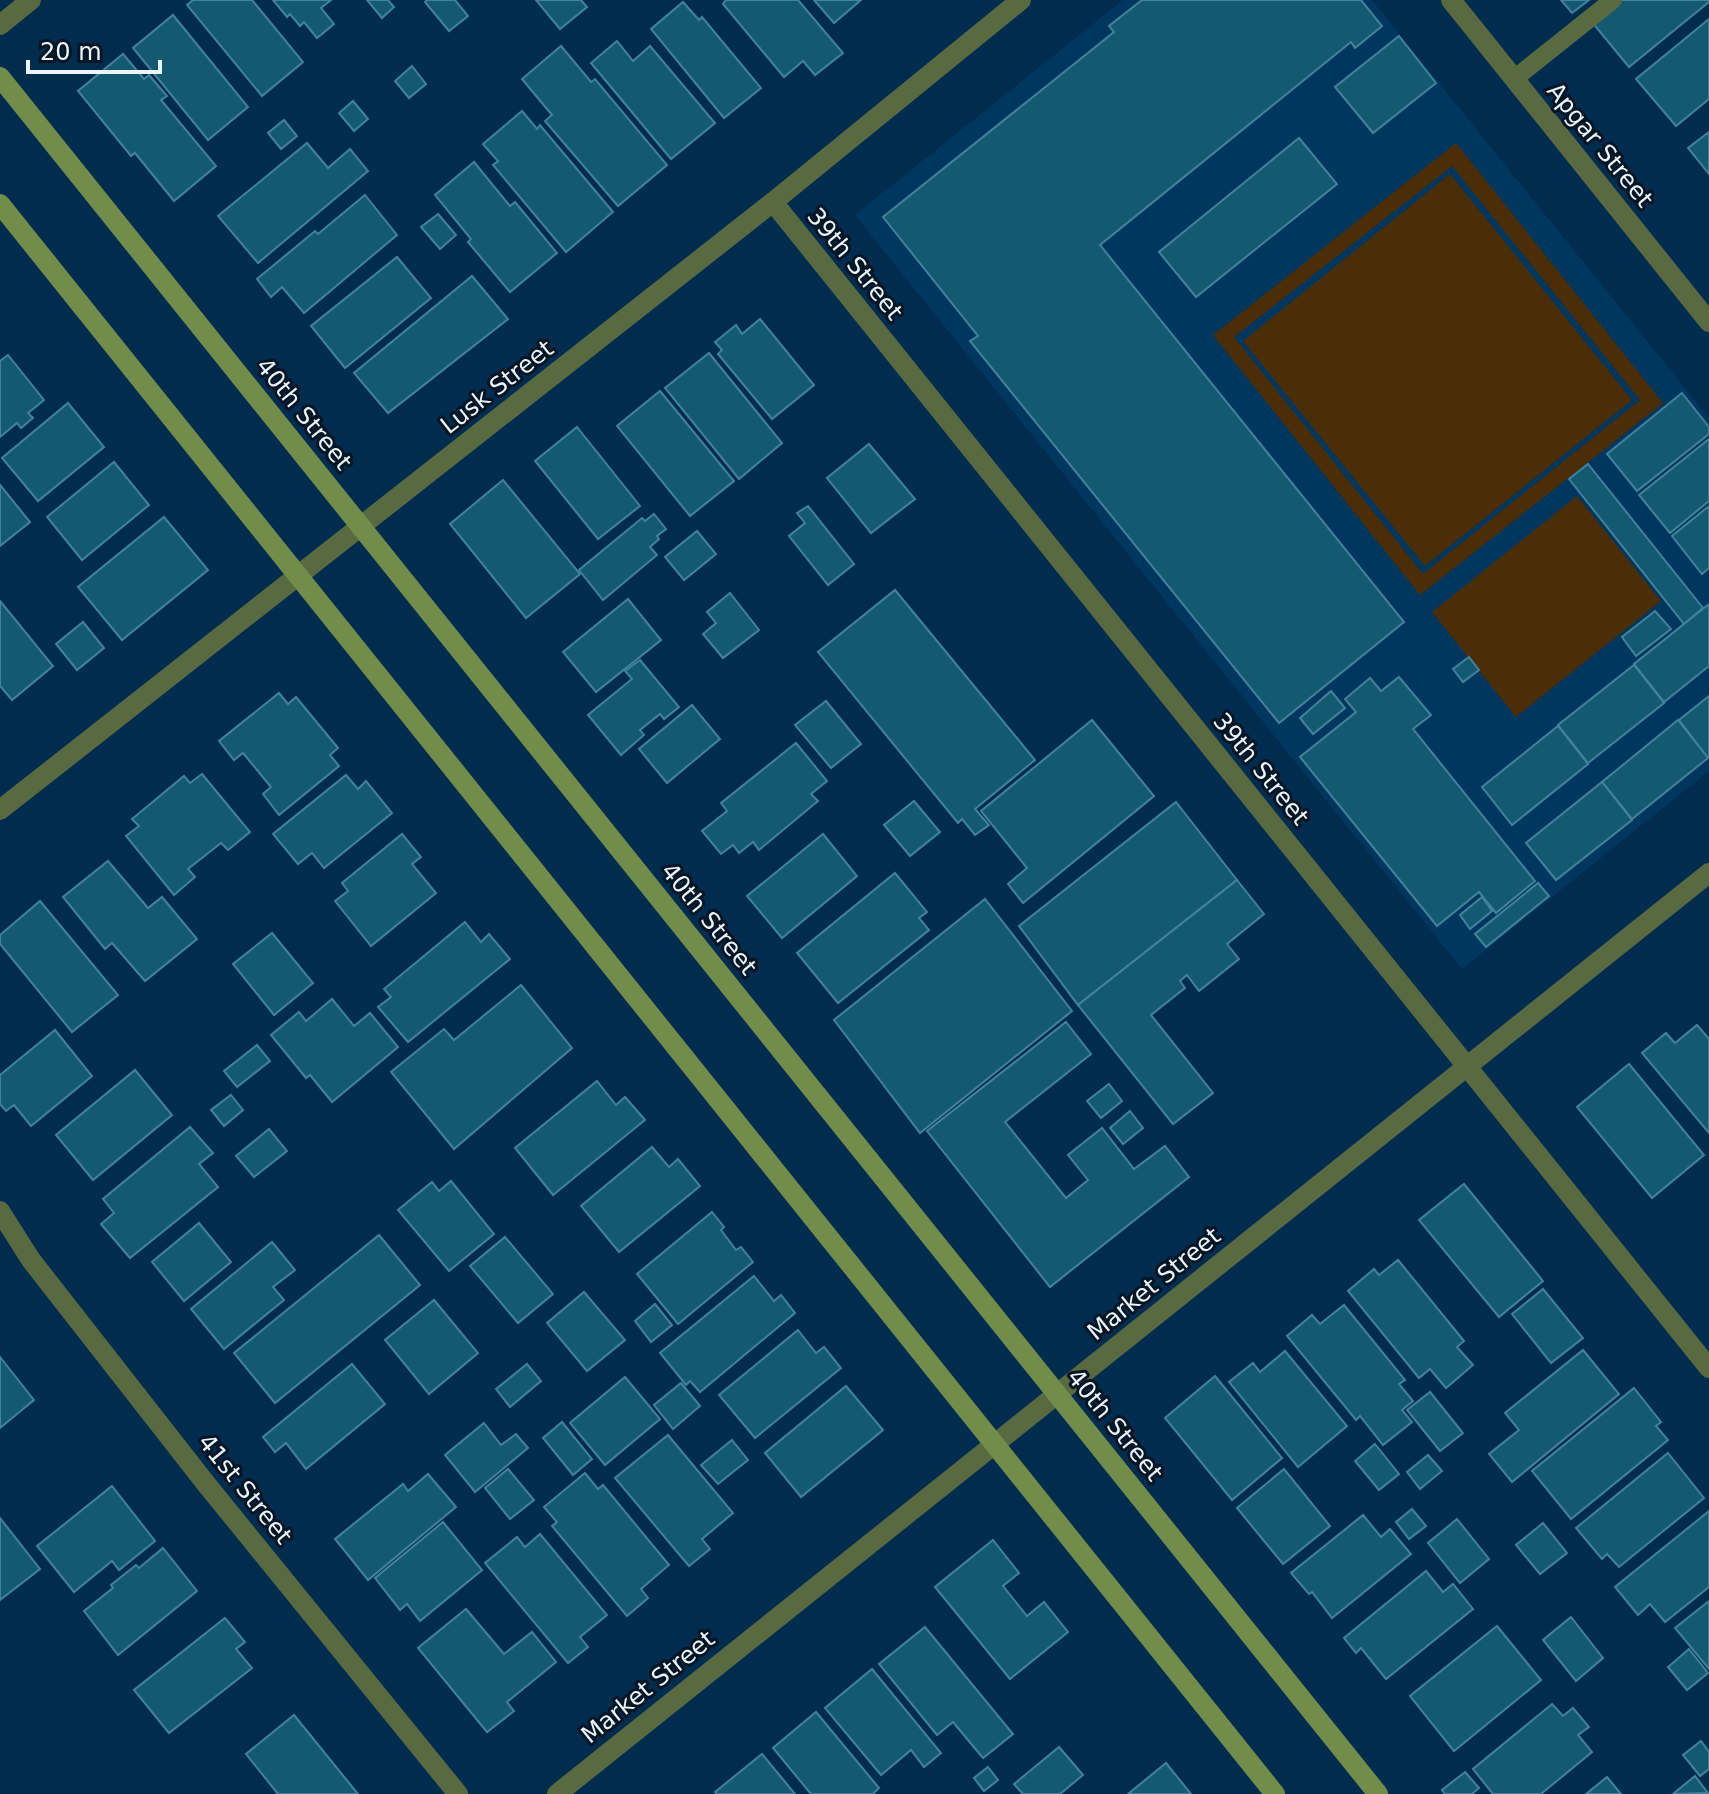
<svg xmlns="http://www.w3.org/2000/svg" width="1709" height="1794" font-family="'DejaVu Sans',sans-serif">
<rect width="100%" height="100%" fill="#002d4f"/>
<!-- built -->
<path fill="#00375e" d="M1123 0H1372L1709 418V771L1462 969 855 215Z"/>
<!-- green -->
<g fill="#4b2e08" fill-rule="evenodd">
<path d="M1456 143 1663 403 1420 595 1213 335ZM1452 166 1640 400 1423 574 1234 337Z"/>
<path d="M1450 174 1632 400 1425 566 1243 341Z"/>
<path d="M1577 496 1661 601 1516 717 1432 612Z"/>
</g>
<!-- building -->
<g fill="#135971" stroke="#42829c" stroke-width="2">
<path d="M193 0H252L303 62 262 96 187 5Z"/>
<path d="M273 0H331L321 8 334 24 317 38 304 22 300 26 290 14 287 17Z"/>
<path d="M367 0H388L394 7 382 18Z"/>
<path d="M427 0H455L468 16 449 31 425 2Z"/>
<path d="M536 0H581L587 7 560 29Z"/>
<path d="M726 0H798L843 53 815 75 803 61 784 77 723 4Z"/>
<path d="M814 0H861L834 23Z"/>
<path d="M1142 0H1361L1382 26 1355 48 1351 42 1100 245 1404 622 1279 723 970 341 978 336 883 217 1114 32 1109 26Z"/>
<path d="M1561 0H1589L1572 13Z"/>
<path d="M1617 0H1709V2L1629 67 1591 21Z"/>
<path d="M683 2 699 20 702 17 761 88 724 118 651 29Z"/>
<path d="M173 15 248 107 208 140 133 48Z"/>
<path d="M1709 19V99L1676 126 1636 79Z"/>
<path d="M1399 36 1436 83 1373 133 1335 87Z"/>
<path d="M617 41 633 61 650 46 715 123 671 159 591 63Z"/>
<path d="M561 46 591 82 595 79 667 165 618 206 545 121 552 115 522 79Z"/>
<path d="M123 54 144 79 149 75 167 96 161 100 216 166 174 201 135 153 131 156 78 91Z"/>
<path d="M412 66 426 84 409 98 395 81Z"/>
<path d="M353 101 368 119 354 131 339 113Z"/>
<path d="M522 111 537 129 540 125 613 212 566 252 493 165 498 161 483 144Z"/>
<path d="M284 120 297 136 281 149 268 133Z"/>
<path d="M1709 132V174L1688 148Z"/>
<path d="M1299 138 1337 184 1196 297 1159 252Z"/>
<path d="M307 143 328 168 350 149 368 171 258 263 218 216Z"/>
<path d="M474 162 510 206 515 202 557 253 510 292 468 242 471 239 435 195Z"/>
<path d="M365 195 397 235 304 313 282 287 271 297 257 279 315 231 318 234Z"/>
<path d="M438 214 456 235 440 249 421 227Z"/>
<path d="M397 257 431 298 345 368 311 326Z"/>
<path d="M472 276 508 319 388 413 354 373Z"/>
<path d="M760 319 814 385 772 419 718 354 722 350 715 342 736 325 742 334Z"/>
<path d="M709 353 782 443 739 479 665 388Z"/>
<path d="M8 355 44 400 28 413 33 418 21 428 17 423 0 437V361Z"/>
<path d="M660 391 734 481 690 516 617 426Z"/>
<path d="M1682 393 1709 427V434L1637 491 1607 454Z"/>
<path d="M68 403 104 447 38 501 2 458Z"/>
<path d="M577 427 640 506 598 539 535 461Z"/>
<path d="M1709 439V501L1670 533 1639 495Z"/>
<path d="M869 444 915 499 871 533 827 478Z"/>
<path d="M114 462 149 505 82 560 47 517Z"/>
<path d="M1588 464 1703 608 1684 624 1569 479Z"/>
<path d="M503 480 580 574 526 618 450 524Z"/>
<path d="M0 485 30 522 0 546Z"/>
<path d="M808 506 854 564 828 585 789 536 805 523 797 513Z"/>
<path d="M1709 506V568L1702 574 1672 536Z"/>
<path d="M654 514 666 529 657 536 659 539 650 547 657 555 603 600 579 570 642 518 645 521Z"/>
<path d="M164 517 208 570 122 640 78 587Z"/>
<path d="M697 531 716 554 684 580 665 557Z"/>
<path d="M895 590 1035 760 975 809 989 825 975 835 962 819 958 823 818 652Z"/>
<path d="M730 593 759 630 723 658 703 634 716 623 707 612Z"/>
<path d="M628 599 661 640 596 692 563 652Z"/>
<path d="M0 601 53 666 12 700 0 686Z"/>
<path d="M1709 604V666L1664 702 1634 664Z"/>
<path d="M1655 611 1671 629 1636 656 1622 637Z"/>
<path d="M83 622 104 648 77 670 56 644Z"/>
<path d="M1469 657 1479 670 1463 682 1453 669Z"/>
<path d="M640 660 679 707 664 719 660 714 640 730 644 735 621 755 588 715 632 679 625 671Z"/>
<path d="M1634 665 1664 703 1588 763 1558 725Z"/>
<path d="M1399 677 1431 715 1413 729 1535 881 1496 913 1479 892 1437 926 1300 757 1356 712 1345 699 1370 678 1381 691Z"/>
<path d="M1331 691 1345 708 1313 734 1300 718Z"/>
<path d="M279 693 288 704 296 697 338 748 330 755 339 766 279 815 263 794 271 787 243 753 234 760 219 741Z"/>
<path d="M1709 696V757L1708 758 1679 720Z"/>
<path d="M826 701 861 744 831 768 795 725Z"/>
<path d="M692 705 720 739 667 783 639 749Z"/>
<path d="M1092 720 1154 796 1023 903 1008 884 1027 868 981 811Z"/>
<path d="M1678 720 1708 758 1632 819 1602 782Z"/>
<path d="M1558 726 1588 764 1512 825 1482 787Z"/>
<path d="M796 743 827 781 811 794 818 801 759 850 753 842 739 853 733 845 721 854 702 831 727 811 721 803Z"/>
<path d="M202 774 250 832 228 850 221 843 188 869 195 877 174 895 126 836 139 826 132 819 184 776 190 783Z"/>
<path d="M346 775 358 789 366 781 392 813 324 868 312 853 298 864 273 834Z"/>
<path d="M1602 782 1632 820 1556 880 1526 843Z"/>
<path d="M914 801 940 832 910 856 884 825Z"/>
<path d="M1176 802 1237 880 1078 1005 1019 926Z"/>
<path d="M402 834 421 857 412 864 436 893 371 946 335 901 348 891 342 883Z"/>
<path d="M823 834 857 876 782 938 747 896Z"/>
<path d="M108 861 148 908 162 897 197 939 145 981 112 943 105 949 63 897Z"/>
<path d="M895 873 927 912 919 918 929 930 838 1003 797 953Z"/>
<path d="M1237 880 1264 914 1227 944 1239 959 1199 991 1187 975 1180 981 1185 988 1151 1015 1213 1093 1173 1124 1078 1005Z"/>
<path d="M1538 883 1549 896 1486 947 1475 934Z"/>
<path d="M1482 897 1492 911 1470 929 1460 915Z"/>
<path d="M985 899 1072 1011 920 1133 834 1020Z"/>
<path d="M40 901 118 995 72 1032 0 944V935Z"/>
<path d="M465 922 481 942 489 934 510 959 408 1042 378 1007 391 997 384 989Z"/>
<path d="M272 933 313 983 274 1015 233 964Z"/>
<path d="M521 985 572 1048 454 1149 391 1072 444 1029 454 1040Z"/>
<path d="M332 999 354 1026 370 1013 398 1047 332 1102 310 1075 306 1078 271 1035 299 1012 306 1021Z"/>
<path d="M1066 1022 1091 1054 1005 1122 1066 1198 1088 1180 1068 1155 1102 1128 1134 1169 1165 1146 1189 1177 1050 1287 927 1131Z"/>
<path d="M1697 1025 1709 1039V1133L1642 1053 1666 1033 1675 1043Z"/>
<path d="M55 1030 92 1076 31 1126 14 1105 6 1111 0 1104V1075Z"/>
<path d="M257 1045 270 1061 237 1087 224 1071Z"/>
<path d="M1629 1064 1704 1155 1652 1198 1577 1107Z"/>
<path d="M135 1070 172 1115 93 1180 56 1135Z"/>
<path d="M597 1081 616 1105 625 1097 645 1120 553 1195 515 1148Z"/>
<path d="M1109 1084 1122 1101 1101 1118 1087 1101Z"/>
<path d="M231 1095 243 1110 224 1126 211 1110Z"/>
<path d="M1130 1111 1143 1128 1123 1144 1110 1128Z"/>
<path d="M190 1127 213 1153 199 1164 218 1187 130 1258 101 1224 114 1213 103 1199Z"/>
<path d="M269 1129 287 1151 254 1177 236 1156Z"/>
<path d="M652 1147 669 1167 678 1159 700 1186 619 1252 581 1206Z"/>
<path d="M451 1181 494 1234 449 1271 398 1210 432 1182 439 1191Z"/>
<path d="M1464 1184 1543 1281 1499 1317 1419 1220Z"/>
<path d="M712 1212 724 1227 721 1230 736 1250 741 1247 753 1262 678 1324 637 1274Z"/>
<path d="M199 1223 231 1262 184 1301 152 1262Z"/>
<path d="M379 1235 420 1285 275 1403 234 1353Z"/>
<path d="M505 1237 553 1294 518 1323 470 1266Z"/>
<path d="M272 1242 295 1270 273 1287 284 1300 224 1349 191 1309Z"/>
<path d="M1398 1260 1464 1341 1457 1347 1473 1365 1446 1388 1430 1369 1419 1378 1348 1291 1374 1269 1379 1275Z"/>
<path d="M754 1276 774 1301 781 1295 795 1313 700 1392 690 1381 686 1385 660 1353Z"/>
<path d="M1543 1289 1583 1338 1551 1363 1512 1314Z"/>
<path d="M584 1292 625 1340 587 1371 547 1323Z"/>
<path d="M434 1300 478 1353 429 1394 385 1340Z"/>
<path d="M655 1304 672 1325 651 1342 635 1321Z"/>
<path d="M1344 1305 1405 1380 1399 1384 1413 1401 1402 1410 1412 1422 1383 1445 1360 1416 1356 1420 1287 1336 1312 1315 1320 1324Z"/>
<path d="M798 1330 816 1353 824 1347 841 1368 755 1438 719 1395Z"/>
<path d="M1583 1350 1619 1394 1512 1482 1489 1454 1519 1430 1505 1413Z"/>
<path d="M1285 1351 1347 1426 1298 1467 1229 1382 1253 1363 1260 1372Z"/>
<path d="M0 1357 34 1400 0 1428Z"/>
<path d="M352 1364 385 1404 306 1469 286 1443 275 1452 263 1437Z"/>
<path d="M527 1364 541 1381 510 1407 496 1389Z"/>
<path d="M1215 1376 1282 1458 1232 1500 1165 1418Z"/>
<path d="M625 1377 660 1419 605 1465 570 1423Z"/>
<path d="M681 1383 700 1406 673 1429 654 1405Z"/>
<path d="M846 1386 883 1430 801 1497 765 1453Z"/>
<path d="M1634 1388 1661 1422 1656 1426 1668 1440 1571 1519 1532 1471Z"/>
<path d="M1430 1392 1463 1433 1440 1451 1407 1410Z"/>
<path d="M562 1422 592 1459 573 1475 543 1438Z"/>
<path d="M484 1423 501 1445 516 1434 528 1448 475 1492 445 1455Z"/>
<path d="M668 1435 733 1513 702 1539 710 1549 689 1566 615 1478Z"/>
<path d="M732 1440 748 1460 718 1484 701 1465Z"/>
<path d="M1375 1444 1399 1474 1379 1490 1355 1461Z"/>
<path d="M1668 1453 1704 1498 1619 1567 1607 1554 1602 1559 1576 1528Z"/>
<path d="M1428 1455 1442 1471 1420 1489 1407 1472Z"/>
<path d="M508 1469 534 1500 510 1519 485 1488Z"/>
<path d="M1284 1469 1330 1526 1283 1564 1237 1508Z"/>
<path d="M585 1473 598 1489 603 1485 669 1565 641 1589 648 1598 627 1616 552 1526 557 1522 544 1507Z"/>
<path d="M428 1474 456 1507 368 1580 335 1539 403 1484 408 1491Z"/>
<path d="M112 1486 155 1541 119 1570 112 1561 74 1592 37 1546Z"/>
<path d="M1412 1509 1426 1526 1409 1539 1396 1522Z"/>
<path d="M1709 1511V1587L1665 1622 1650 1604 1638 1615 1615 1587Z"/>
<path d="M1363 1515 1381 1537 1390 1529 1411 1554 1332 1618 1312 1592 1309 1594 1291 1573Z"/>
<path d="M0 1518 40 1569 0 1600Z"/>
<path d="M1457 1519 1489 1559 1460 1583 1428 1543Z"/>
<path d="M443 1522 482 1570 420 1621 407 1604 400 1610 375 1578Z"/>
<path d="M1543 1523 1567 1553 1540 1574 1516 1545Z"/>
<path d="M540 1534 607 1615 580 1637 588 1647 568 1663 485 1563 517 1537 525 1547Z"/>
<path d="M993 1540 1019 1573 1003 1586 1027 1616 1044 1602 1068 1632 1010 1679 935 1587Z"/>
<path d="M163 1548 197 1591 118 1655 84 1611 113 1588 111 1585 136 1565 139 1568Z"/>
<path d="M1426 1571 1443 1592 1453 1584 1473 1609 1386 1679 1361 1648 1356 1653 1344 1638Z"/>
<path d="M1709 1601V1669L1675 1628Z"/>
<path d="M466 1609 504 1654 532 1632 556 1662 507 1702 514 1711 487 1732 418 1648Z"/>
<path d="M1571 1617 1603 1658 1576 1681 1543 1640Z"/>
<path d="M225 1618 245 1642 236 1649 252 1668 169 1733 134 1690Z"/>
<path d="M1497 1626 1541 1680 1454 1751 1410 1696Z"/>
<path d="M925 1627 1013 1734 983 1758 953 1722 937 1735 879 1664Z"/>
<path d="M1689 1649 1708 1673 1687 1690 1668 1667Z"/>
<path d="M872 1669 941 1753 924 1767 911 1750 881 1775 825 1708Z"/>
<path d="M1552 1704 1563 1716 1573 1708 1589 1727 1578 1735 1592 1752 1541 1794H1493L1473 1769Z"/>
<path d="M816 1712 879 1788 873 1794H811L773 1748Z"/>
<path d="M294 1715 358 1794H278L246 1754Z"/>
<path d="M1701 1741 1709 1752V1769L1700 1776 1683 1755Z"/>
<path d="M1059 1747 1083 1775 1060 1794H1023L1014 1784Z"/>
<path d="M762 1754 795 1794H717L715 1792Z"/>
<path d="M1166 1763 1191 1794H1128Z"/>
<path d="M988 1767 998 1780 984 1791 974 1778Z"/>
<path d="M1465 1772 1479 1788 1472 1794H1445L1442 1790Z"/>
<path d="M1695 1776 1708 1793 1673 1794Z"/>
<path d="M1607 1777 1621 1794H1586Z"/>
</g>
<g fill="none" stroke-linecap="round" stroke-linejoin="round">
<!-- service -->
<path stroke="#596a40" stroke-width="18" d="M1514 79 1613 0"/>
<!-- minor -->
<g stroke="#596a40" stroke-width="20">
<path d="M1451 0 1709 322"/>
<path d="M773 202 1709 1368"/>
<path d="M0 810 773 202 1021 0"/>
<path d="M0 1211 31 1260 207 1485 458 1794"/>
</g>
<!-- tertiary -->
<g stroke="#596a40" stroke-width="20">
<path d="M0 25 31 0"/>
<path d="M557 1794 1709 873"/>
</g>
<!-- secondary -->
<g stroke="#728d49" stroke-width="20">
<path d="M0 77 1378 1794"/>
<path d="M0 204 1275 1794"/>
</g>
</g>
<g text-anchor="middle" stroke-width="6" stroke-linejoin="round" paint-order="stroke">
<!-- street labels -->
<g font-size="24" fill="#ecf5fe" stroke="#041524">
<text transform="translate(1600 145) rotate(51)" y="8">Apgar Street</text>
<text transform="translate(855 264) rotate(51)" y="8">39th Street</text>
<text transform="translate(497 387) rotate(-38)" y="8">Lusk Street</text>
<text transform="translate(304 414) rotate(51)" y="8">40th Street</text>
<text transform="translate(1261 769) rotate(51)" y="8">39th Street</text>
<text transform="translate(709 919) rotate(51)" y="8">40th Street</text>
<text transform="translate(1154 1284) rotate(-39)" y="8">Market Street</text>
<text transform="translate(1115 1425) rotate(51)" y="8">40th Street</text>
<text transform="translate(245 1489) rotate(51)" y="8">41st Street</text>
<text transform="translate(648 1687) rotate(-39)" y="8">Market Street</text>
</g>
</g>
<!-- scale -->
<path d="M28 60v12h132v-12" fill="none" stroke="#ecf5fe" stroke-width="4"/>
<text x="40" y="60" font-size="24" fill="#ecf5fe" stroke="#041524" stroke-width="6" paint-order="stroke">20 m</text>
</svg>
